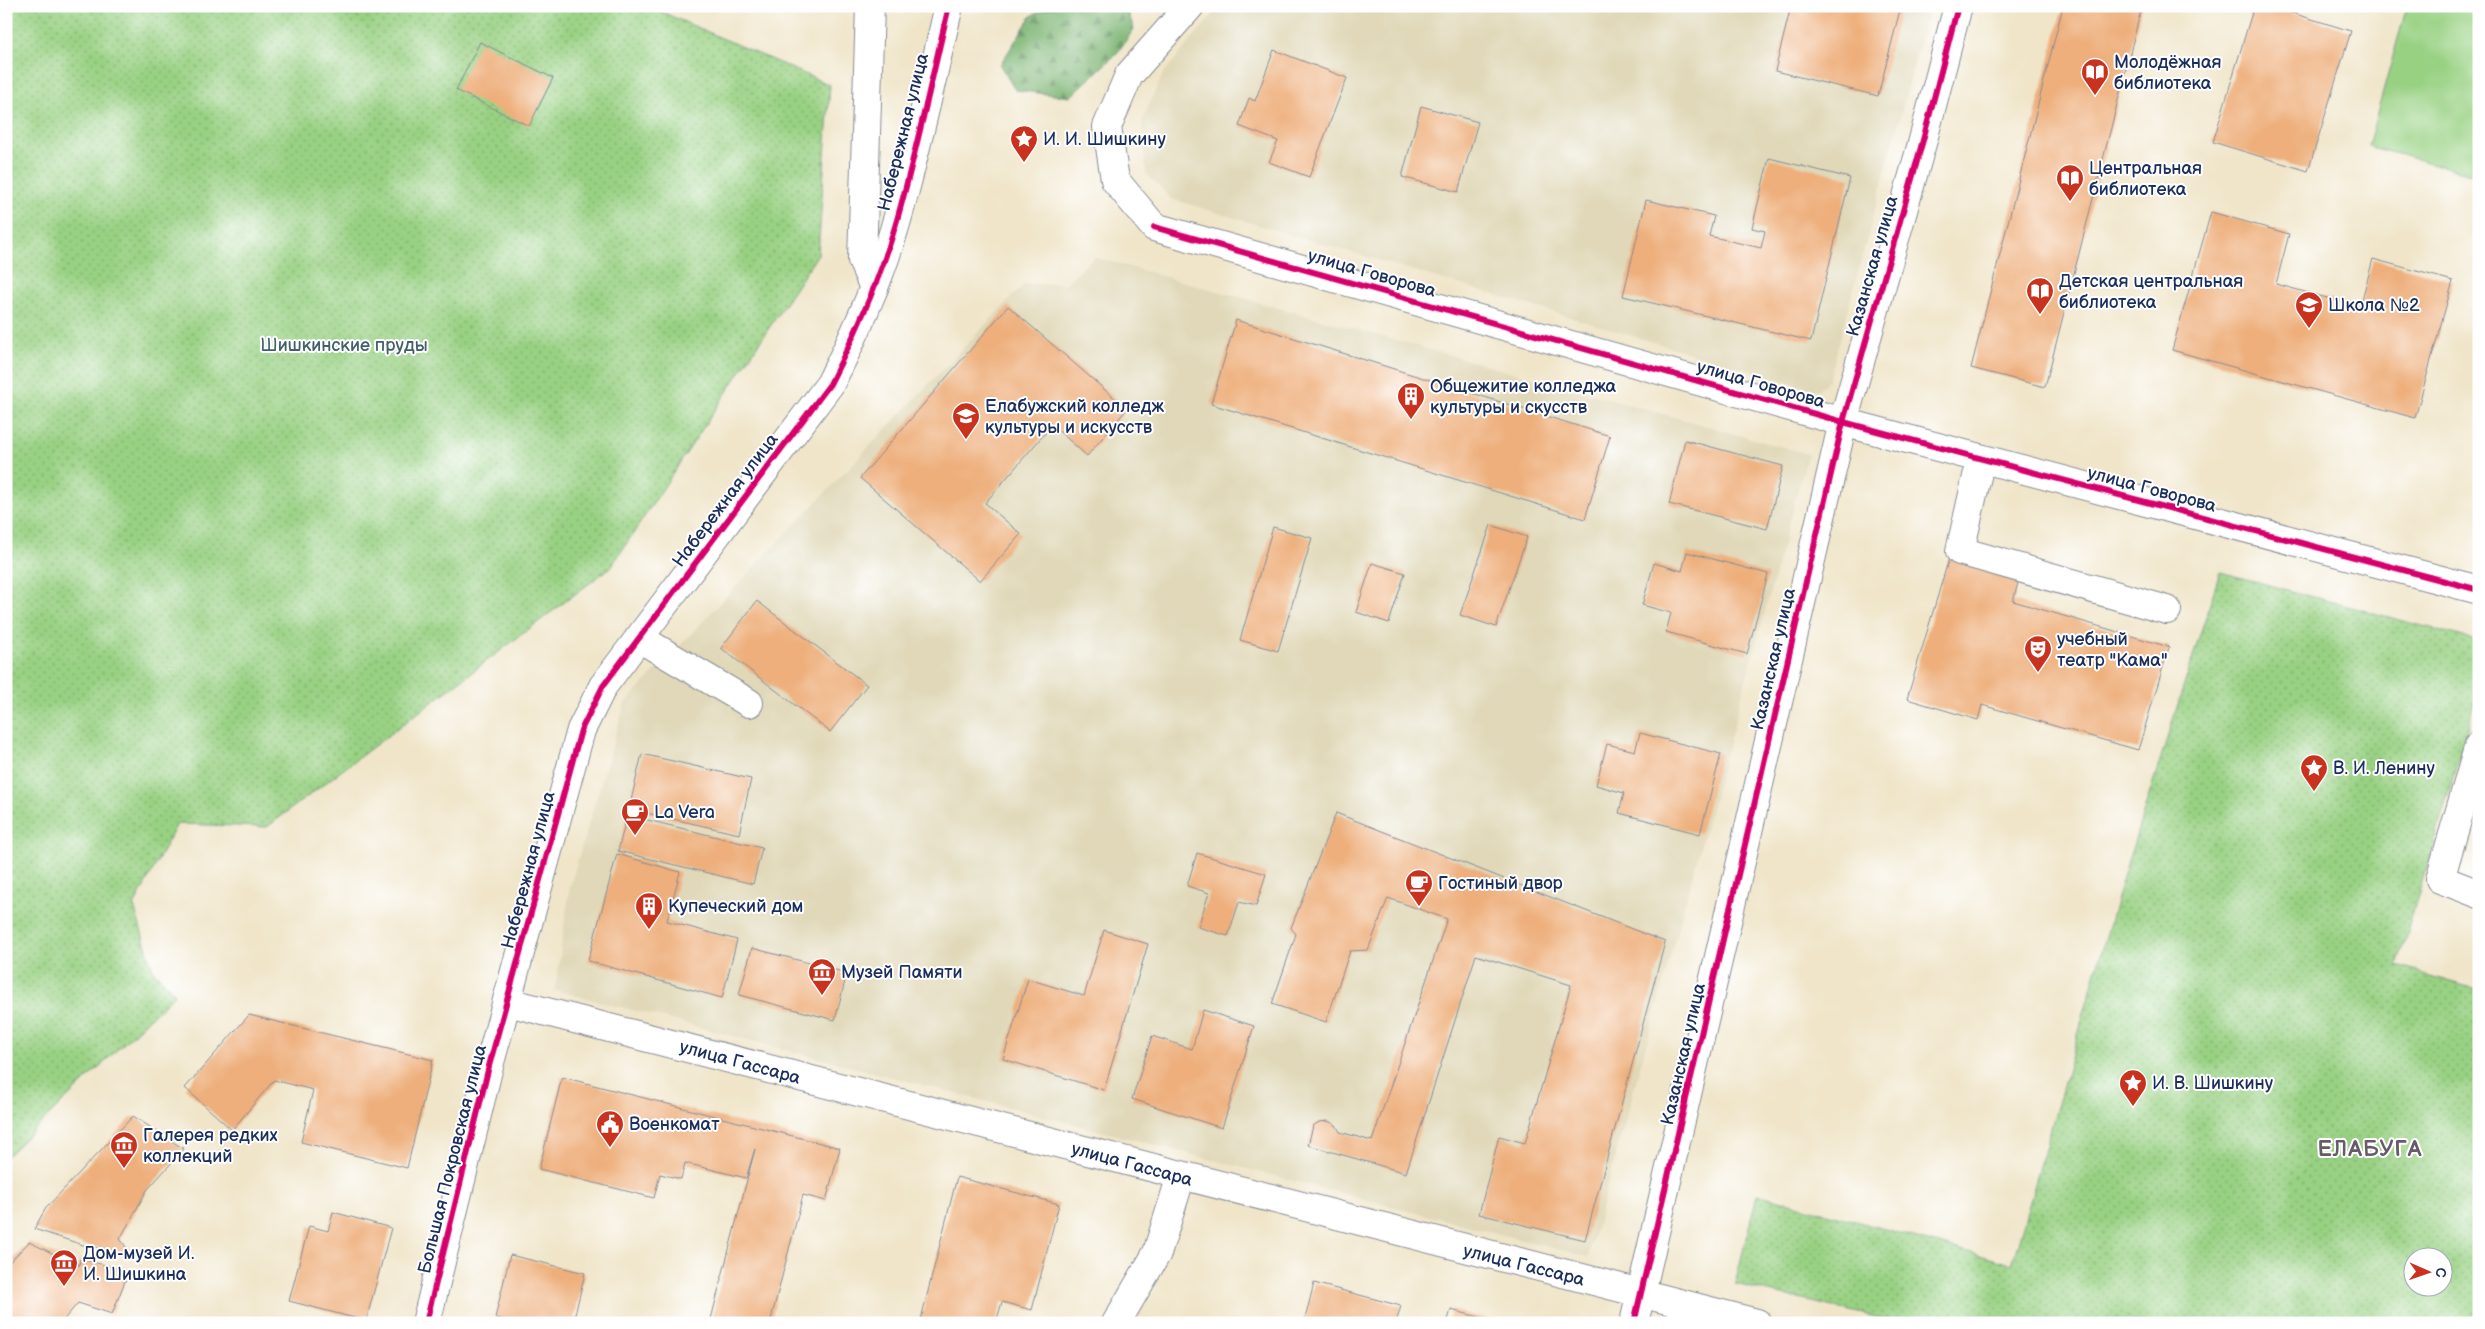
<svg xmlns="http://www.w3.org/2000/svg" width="2485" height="1329" font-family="'Balsamiq Sans',sans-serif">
<defs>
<pattern id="forest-firs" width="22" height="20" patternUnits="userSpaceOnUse" patternTransform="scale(1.25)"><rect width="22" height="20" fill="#7ab371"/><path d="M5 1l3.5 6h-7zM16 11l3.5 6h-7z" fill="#639260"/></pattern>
<pattern id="park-dots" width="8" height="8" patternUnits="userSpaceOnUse" patternTransform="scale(1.25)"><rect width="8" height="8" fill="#99d183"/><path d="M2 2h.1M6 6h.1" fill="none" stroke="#7caa6e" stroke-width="1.8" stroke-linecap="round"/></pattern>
</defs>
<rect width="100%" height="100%" fill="#fff"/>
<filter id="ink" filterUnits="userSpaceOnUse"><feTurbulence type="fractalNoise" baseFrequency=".02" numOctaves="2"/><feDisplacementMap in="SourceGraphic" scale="10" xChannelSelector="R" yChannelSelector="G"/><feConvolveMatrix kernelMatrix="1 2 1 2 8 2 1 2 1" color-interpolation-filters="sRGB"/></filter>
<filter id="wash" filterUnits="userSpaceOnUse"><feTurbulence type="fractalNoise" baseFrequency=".0096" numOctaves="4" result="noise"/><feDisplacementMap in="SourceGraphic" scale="20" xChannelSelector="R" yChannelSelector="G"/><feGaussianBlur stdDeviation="1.12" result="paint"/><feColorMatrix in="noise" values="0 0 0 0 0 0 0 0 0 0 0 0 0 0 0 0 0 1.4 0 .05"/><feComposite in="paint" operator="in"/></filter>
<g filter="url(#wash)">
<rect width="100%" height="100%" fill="#f0e5c9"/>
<!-- built -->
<g fill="#e0d8b8">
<path d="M1220 6H1930L1829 380 1818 391 1171 199 1146 173 1142 121 1163 74Z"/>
<path d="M1094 257 1808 454 1588 1257 555 990 570 886 625 703 1024 284 1066 283Z"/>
</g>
<!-- grass -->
<path fill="#99d183" stroke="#5a8070" d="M2407 6H2479V160L2475 175 2368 146Z"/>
<!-- forest -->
<path fill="url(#forest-firs)" stroke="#4a7168" d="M1052 6H1126L1134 29 1118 52 1070 97 1015 90 1000 65 1031 16Z"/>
<!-- park -->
<g fill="url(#park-dots)" stroke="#5a8070" fill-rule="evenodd">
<path d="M6 6H648L830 85 818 254 611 567 267 827 177 824 134 906 153 970 175 994 6 1157Z"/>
<path d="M2220 572 2479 641V690L2397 966 2479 990V1323H1901L1735 1284 1757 1194 2012 1264 2123 877ZM2412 1256H2442V1286H2412Z"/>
</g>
<g id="blocks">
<!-- building -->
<g fill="#eeaf7c">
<path d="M1791 6H1901L1878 96 1775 71Z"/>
<path d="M2063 6H2142L2045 387 1971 368Z"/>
<path d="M2254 6H2269L2351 31 2308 171 2213 142Z"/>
<path d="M480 42 553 78 529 126 456 90Z"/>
<path d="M1274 50 1347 78 1309 177 1269 162 1278 141 1239 126 1249 98 1255 101Z"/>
<path d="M1421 106 1478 122 1458 192 1402 177Z"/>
<path d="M1769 158 1850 178 1811 341 1623 296 1646 200 1714 216 1709 236 1761 248 1765 231 1752 228Z"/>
<path d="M2211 212 2289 234 2276 284 2360 307 2373 259 2453 281 2415 418 2172 350Z"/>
<path d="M1008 306 1127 409 1087 456 1052 425 985 503 1021 534 980 581 860 478Z"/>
<path d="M1236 320 1610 436 1585 519 1211 404Z"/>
<path d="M1685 440 1783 466 1767 529 1669 504Z"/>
<path d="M1491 525 1527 537 1496 627 1460 615Z"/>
<path d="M1273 527 1312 538 1278 651 1240 640Z"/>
<path d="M1687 552 1768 574 1747 654 1666 632 1671 613 1642 605 1654 563 1682 571Z"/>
<path d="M1949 558 2019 579 2013 601 2169 647 2138 750 1982 705 1978 720 1907 699Z"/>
<path d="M1372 563 1405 573 1389 623 1356 612Z"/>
<path d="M757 601 867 685 830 732 721 648Z"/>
<path d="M1640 733 1721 754 1700 834 1619 813 1624 793 1596 785 1607 744 1635 751Z"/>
<path d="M642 754 751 779 739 834 629 809Z"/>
<path d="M1336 813 1665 942 1585 1240 1479 1214 1499 1136 1525 1143 1571 985 1476 955 1406 1173 1308 1145 1313 1126 1319 1122 1328 1121 1336 1125 1340 1132 1372 1141 1447 919 1388 898 1368 950 1350 951 1326 1022 1272 1004 1296 934 1291 928Z"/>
<path d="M627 815 762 848 753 884 618 851Z"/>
<path d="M1197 853 1266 874 1256 906 1239 902 1228 936 1198 927 1209 893 1187 886Z"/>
<path d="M617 854 680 872 667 921 737 940 722 998 588 961Z"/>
<path d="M1104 930 1148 944 1104 1090 1003 1059 1028 979 1084 996Z"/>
<path d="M752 948 847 973 835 1020 739 995Z"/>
<path d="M1203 1010 1254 1026 1222 1128 1132 1099 1152 1036 1192 1049Z"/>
<path d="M249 1015 433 1060 407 1168 301 1142 313 1090 274 1080 232 1130 185 1088Z"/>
<path d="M562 1077 840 1148 826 1201 803 1195 770 1323H710L755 1149 746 1178 685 1163 681 1179 660 1174 654 1198 539 1169Z"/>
<path d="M133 1116 184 1149 147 1190 120 1239 132 1255 83 1245 34 1229 46 1208Z"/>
<path d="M957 1177 1059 1204 1032 1310 1002 1302 996 1323H920Z"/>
<path d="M333 1212 391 1228 366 1321 289 1301 309 1226 328 1231Z"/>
<path d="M29 1242 79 1266 80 1259 129 1271 112 1314 78 1303 61 1323H6V1266Z"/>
<path d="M510 1255 585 1273 573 1323H517L495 1318Z"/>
<path d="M1314 1283 1401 1306 1396 1323H1304Z"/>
<path d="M1451 1310 1499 1322V1323H1447Z"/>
</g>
</g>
</g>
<g filter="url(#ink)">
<use href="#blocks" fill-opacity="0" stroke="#868a94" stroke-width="1"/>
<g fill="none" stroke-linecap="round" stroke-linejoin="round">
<!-- minor casing -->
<g stroke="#868a94" stroke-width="30">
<g id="minor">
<path d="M870 6 862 260 874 288"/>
<path d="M1190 6 1129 75 1107 127 1115 180 1154 227 1843 422 2479 590"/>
<path d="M1981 459 1960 551 2167 610"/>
<path d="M639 638 749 703"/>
<path d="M2479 745 2440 879 2479 894"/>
<path d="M508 1002 1757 1323"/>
<path d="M426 1323 489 1066 581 730 603 686 830 384C857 331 881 277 897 220 917 149 932 77 949 6"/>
<path d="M1116 1323 1157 1253 1181 1176"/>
<path d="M1634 1323 1843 422 1923 140 1958 6"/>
</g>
</g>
<!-- minor -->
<use href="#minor" stroke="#fff" stroke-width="28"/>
<!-- cycleway casing -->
<g stroke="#fff" stroke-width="9">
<g id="cycleway">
<path d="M1154 227 1843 422 2479 590"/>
<path d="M426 1323 489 1066 581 730 603 686 830 384C857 331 881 277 897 220 917 149 932 77 949 6"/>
<path d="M1634 1323 1843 422 1923 140 1958 6"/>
</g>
</g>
<!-- cycleway -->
<use href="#cycleway" stroke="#d6006c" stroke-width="6"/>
</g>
</g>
<!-- icons -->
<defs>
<g id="library-pin" transform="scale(1.4375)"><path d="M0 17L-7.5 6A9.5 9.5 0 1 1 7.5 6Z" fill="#c8321e" stroke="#fff"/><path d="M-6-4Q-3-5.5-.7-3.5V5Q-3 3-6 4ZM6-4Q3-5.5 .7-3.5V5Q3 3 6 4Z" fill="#fff"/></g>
<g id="sight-pin" transform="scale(1.4375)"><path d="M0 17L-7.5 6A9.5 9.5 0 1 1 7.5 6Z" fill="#c8321e" stroke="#fff"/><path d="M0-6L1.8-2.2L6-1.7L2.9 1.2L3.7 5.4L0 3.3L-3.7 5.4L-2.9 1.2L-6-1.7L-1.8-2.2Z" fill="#fff"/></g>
<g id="school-pin" transform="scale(1.4375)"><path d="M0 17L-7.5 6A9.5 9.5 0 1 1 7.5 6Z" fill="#c8321e" stroke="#fff"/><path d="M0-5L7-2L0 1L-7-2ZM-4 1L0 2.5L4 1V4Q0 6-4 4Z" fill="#fff"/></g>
<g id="building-pin" transform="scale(1.4375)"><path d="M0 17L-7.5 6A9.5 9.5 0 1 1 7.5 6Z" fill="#c8321e" stroke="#fff"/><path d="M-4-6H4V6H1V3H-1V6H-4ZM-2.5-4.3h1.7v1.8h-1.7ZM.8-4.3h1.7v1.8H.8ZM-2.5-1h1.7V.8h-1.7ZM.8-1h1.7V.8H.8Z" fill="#fff"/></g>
<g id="university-pin" transform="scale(1.4375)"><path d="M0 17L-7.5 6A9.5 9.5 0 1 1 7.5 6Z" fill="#c8321e" stroke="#fff"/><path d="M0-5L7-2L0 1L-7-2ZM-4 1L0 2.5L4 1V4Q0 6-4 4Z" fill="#fff"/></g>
<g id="theatre-pin" transform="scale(1.4375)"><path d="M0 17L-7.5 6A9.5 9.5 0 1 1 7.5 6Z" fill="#c8321e" stroke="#fff"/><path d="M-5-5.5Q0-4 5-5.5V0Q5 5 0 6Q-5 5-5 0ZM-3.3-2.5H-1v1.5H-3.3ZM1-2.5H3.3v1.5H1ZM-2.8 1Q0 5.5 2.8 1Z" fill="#fff"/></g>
<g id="cafe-pin" transform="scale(1.4375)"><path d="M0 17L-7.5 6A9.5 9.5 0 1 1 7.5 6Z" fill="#c8321e" stroke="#fff"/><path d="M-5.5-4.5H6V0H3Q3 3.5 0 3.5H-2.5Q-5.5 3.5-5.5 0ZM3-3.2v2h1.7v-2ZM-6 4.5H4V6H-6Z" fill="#fff"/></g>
<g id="museum-pin" transform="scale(1.4375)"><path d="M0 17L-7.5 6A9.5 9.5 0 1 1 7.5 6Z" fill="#c8321e" stroke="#fff"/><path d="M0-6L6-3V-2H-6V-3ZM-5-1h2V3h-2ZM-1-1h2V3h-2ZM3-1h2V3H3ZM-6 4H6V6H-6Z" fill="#fff"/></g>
<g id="civic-pin" transform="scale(1.4375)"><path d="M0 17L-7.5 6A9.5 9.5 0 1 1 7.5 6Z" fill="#c8321e" stroke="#fff"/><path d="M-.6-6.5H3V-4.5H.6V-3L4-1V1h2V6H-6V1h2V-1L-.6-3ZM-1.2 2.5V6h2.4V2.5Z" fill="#fff"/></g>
</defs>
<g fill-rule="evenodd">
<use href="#library-pin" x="2095" y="72"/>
<use href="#sight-pin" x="1024" y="139"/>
<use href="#library-pin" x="2070" y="178"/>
<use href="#library-pin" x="2040" y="291"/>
<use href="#school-pin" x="2309" y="305"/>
<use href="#building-pin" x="1411" y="396"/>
<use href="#university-pin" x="966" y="416"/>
<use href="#theatre-pin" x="2038" y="649"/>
<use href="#sight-pin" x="2314" y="768"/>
<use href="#cafe-pin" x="635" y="812"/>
<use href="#cafe-pin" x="1419" y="883"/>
<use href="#building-pin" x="649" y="906"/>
<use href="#museum-pin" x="822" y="972"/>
<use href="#sight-pin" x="2133" y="1083"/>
<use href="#civic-pin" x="610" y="1124"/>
<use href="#museum-pin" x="124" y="1145"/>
<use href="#museum-pin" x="64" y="1263"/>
</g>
<g text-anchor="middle" stroke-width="4" stroke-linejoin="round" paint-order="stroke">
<!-- poi labels -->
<g font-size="18" fill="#1b2f5e" stroke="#fff" text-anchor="start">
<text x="2114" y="68">Молодёжная<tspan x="2114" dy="21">библиотека</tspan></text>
<text x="1043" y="145">И. И. Шишкину</text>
<text x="2089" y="174">Центральная<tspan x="2089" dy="21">библиотека</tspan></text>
<text x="2059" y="287">Детская центральная<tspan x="2059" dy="21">библиотека</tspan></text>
<text x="2328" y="311">Школа №2</text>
<text x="1430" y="392">Общежитие колледжа<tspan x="1430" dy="21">культуры и скусств</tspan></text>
<text x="985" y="412">Елабужский колледж<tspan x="985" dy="21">культуры и искусств</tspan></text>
<text x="2057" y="645">учебный<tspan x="2057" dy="21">театр "Кама"</tspan></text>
<text x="2333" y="774">В. И. Ленину</text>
<text x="654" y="818">La Vera</text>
<text x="1438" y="889">Гостиный двор</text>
<text x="668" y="912">Купеческий дом</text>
<text x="841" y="978">Музей Памяти</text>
<text x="2152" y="1089">И. В. Шишкину</text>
<text x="629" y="1130">Военкомат</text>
<text x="143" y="1141">Галерея редких<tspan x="143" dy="21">коллекций</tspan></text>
<text x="83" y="1259">Дом-музей И.<tspan x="83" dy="21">И. Шишкина</tspan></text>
</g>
<!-- street labels -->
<g font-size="18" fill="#1b2f5e" stroke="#fff">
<text transform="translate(903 132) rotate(-76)" y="6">Набережная улица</text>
<text transform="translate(1872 266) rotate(-74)" y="6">Казанская улица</text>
<text transform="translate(1372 273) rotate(16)" y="6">улица Говорова</text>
<text transform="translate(1761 384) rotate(16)" y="6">улица Говорова</text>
<text transform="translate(2152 489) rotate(15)" y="6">улица Говорова</text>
<text transform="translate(725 500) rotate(-53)" y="6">Набережная улица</text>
<text transform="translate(1773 659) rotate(-77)" y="6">Казанская улица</text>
<text transform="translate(528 870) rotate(-75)" y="6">Набережная улица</text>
<text transform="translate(1683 1054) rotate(-77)" y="6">Казанская улица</text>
<text transform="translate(740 1062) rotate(15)" y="6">улица Гассара</text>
<text transform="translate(452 1159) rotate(-76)" y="6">Большая Покровская улица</text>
<text transform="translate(1132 1164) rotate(15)" y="6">улица Гассара</text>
<text transform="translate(1524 1265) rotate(14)" y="6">улица Гассара</text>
</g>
<!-- park labels -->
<g font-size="18" fill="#416069" stroke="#fff">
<text x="344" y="351">Шишкинские пруды</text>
</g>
<!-- district labels -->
<g font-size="22" font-weight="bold" letter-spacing="1" fill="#655c68" stroke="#fff">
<text x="2370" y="1156">ЕЛАБУГА</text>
</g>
</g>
<!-- margin -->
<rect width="2485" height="1329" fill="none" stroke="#fff" stroke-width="25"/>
<!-- north arrow -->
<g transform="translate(2428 1272) rotate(92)"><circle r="24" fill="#ffffff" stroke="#a4acbf"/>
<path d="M0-4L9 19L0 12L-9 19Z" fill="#c8321e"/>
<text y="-8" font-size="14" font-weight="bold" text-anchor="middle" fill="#1b2f5e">С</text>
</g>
</svg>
